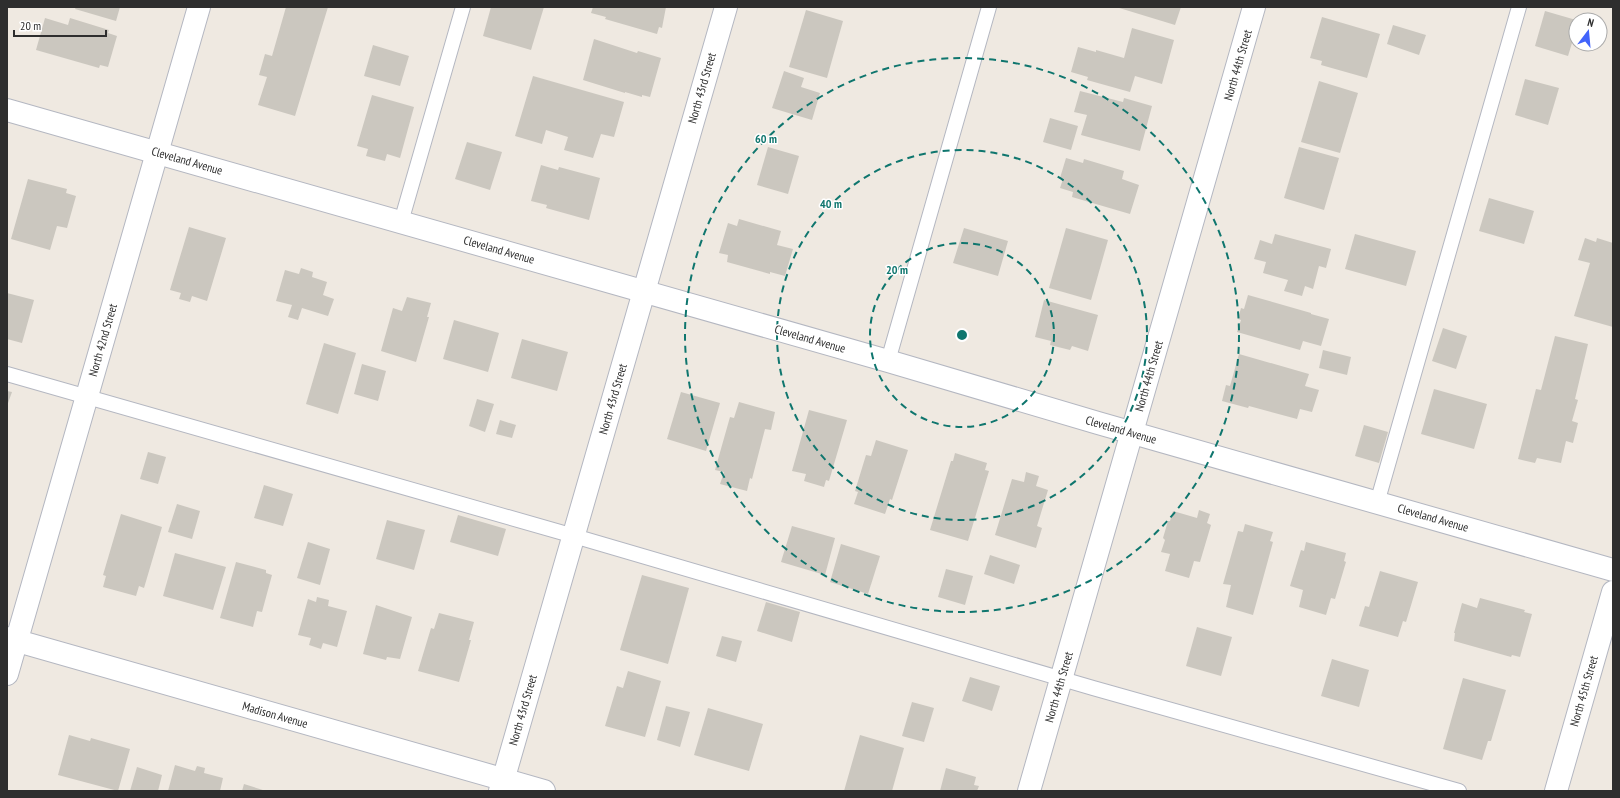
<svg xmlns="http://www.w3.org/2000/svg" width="1620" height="798" font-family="'PT Sans Narrow',sans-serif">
<rect width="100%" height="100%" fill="#efe9e1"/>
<!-- building -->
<g fill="#cbc7bf">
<path d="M76 7H120L116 21 75 9Z"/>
<path d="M286 7H328L295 116 258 105 267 77 259 75 265 54 272 56Z"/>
<path d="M491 7H544L531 50 483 36Z"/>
<path d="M593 7H666L662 28 659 27 657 34 605 19 606 17 591 13Z"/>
<path d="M1116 7H1181L1175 25Z"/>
<path d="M806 10 843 21 827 78 789 67Z"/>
<path d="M1545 11 1576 20V30L1568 56 1535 46Z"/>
<path d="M1322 17 1380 34 1367 78 1321 65 1322 61 1310 58Z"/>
<path d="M45 18 68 25 70 18 109 30 108 33 117 36 108 67 100 65 99 68 36 50Z"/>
<path d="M1393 25 1426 35 1419 55 1387 44Z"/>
<path d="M1132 28 1174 40 1162 84 1135 76 1130 92 1087 80 1088 77 1071 72 1078 47 1096 52V50L1124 58Z"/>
<path d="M594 39 637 53 638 51 661 58 650 97 642 95V97L625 92V93L583 80Z"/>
<path d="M373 45 409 56 400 86 364 76Z"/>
<path d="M784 71 804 78 801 87 820 93 812 120 772 108Z"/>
<path d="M533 76 624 102 614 137 601 134 593 158 564 150 568 137 546 130 542 144 515 136Z"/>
<path d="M1525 79 1559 88 1548 125 1515 115Z"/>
<path d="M1319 81 1358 93 1340 153 1301 142Z"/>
<path d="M1080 91 1123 102 1124 98 1152 106 1140 151 1081 135 1087 115 1074 112Z"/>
<path d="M372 95 414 107 400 158 387 154 385 161 366 156 368 149 357 146Z"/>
<path d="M1050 118 1078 126 1071 150 1043 142Z"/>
<path d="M467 142 502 152 490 190 455 179Z"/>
<path d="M768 147 799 156 788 194 757 185Z"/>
<path d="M1299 147 1339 158 1324 210 1284 198Z"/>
<path d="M1066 158 1083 163 1084 159 1124 171 1122 179 1139 185 1130 214 1072 197 1073 192 1060 188 1063 179 1060 178Z"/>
<path d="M541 165 558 170 559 167 600 178 589 220 546 208 547 205 531 201Z"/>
<path d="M28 179 67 189 66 193 76 196 67 228 57 226 50 250 11 239Z"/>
<path d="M1489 198 1534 211 1524 244 1479 231Z"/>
<path d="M739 219 781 231 777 245 793 249 785 276 770 272V274L727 262 728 255 719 253 728 223 737 226Z"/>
<path d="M189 227 226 238 207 301 192 296 190 302 179 299 181 293 170 290Z"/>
<path d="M964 228 1008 241 998 276 953 263Z"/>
<path d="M1066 228 1108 240 1091 300 1049 288Z"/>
<path d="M1275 234 1331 249 1326 268 1319 266 1313 289 1305 286 1302 296 1284 291 1288 280 1263 273 1266 262 1254 259 1260 240 1272 244Z"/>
<path d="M1355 234 1416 251 1406 286 1345 269Z"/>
<path d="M1585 238 1596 242 1597 238 1613 243V327L1574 316 1590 263 1578 260Z"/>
<path d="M301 268 313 272 312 277 327 282 323 295 334 299 328 316 302 308 298 320 288 317 292 305 276 301 285 270 299 274Z"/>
<path d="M7 293 34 300 22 343 7 339Z"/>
<path d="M1248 295 1311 313V314L1329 319 1321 346 1303 341 1300 350 1237 332 1241 320 1238 319 1241 308 1244 309Z"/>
<path d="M407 297 431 303 427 317H429L416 362 381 351 393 308 402 311Z"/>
<path d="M1044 300 1098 315 1088 351 1072 346 1070 350 1050 345 1051 341 1035 337Z"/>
<path d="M454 320 499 333 488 372 443 359Z"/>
<path d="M1443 328 1467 336 1456 369 1432 361Z"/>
<path d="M1555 336 1588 344 1575 399 1578 400 1572 421 1578 423 1573 443 1566 441 1561 463 1537 458 1535 463 1518 459 1536 389 1541 390Z"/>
<path d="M522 339 568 352 557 391 511 378Z"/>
<path d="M324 343 356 353 338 414 306 404Z"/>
<path d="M1323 350 1351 357 1347 375 1319 368Z"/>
<path d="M1239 354 1309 374 1305 386 1319 390 1312 412 1300 409 1297 419 1249 406 1248 408 1222 401 1226 385 1230 386Z"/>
<path d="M362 364 386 371 378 401 354 394Z"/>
<path d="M1434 389 1487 404 1474 449 1421 434Z"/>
<path d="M7 391 12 392 7 406Z"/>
<path d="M681 392 720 403 706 451 667 439Z"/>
<path d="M477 399 494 404 485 432 469 426Z"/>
<path d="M739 402 775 412 771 430 765 429 752 479 750 478 747 491 720 484 724 472 715 470 730 417 734 418Z"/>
<path d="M809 410 847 420 829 481 826 480 824 487 804 481 806 474 792 471Z"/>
<path d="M500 420 516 425 512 438 496 434Z"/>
<path d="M1364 425 1388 432 1379 463 1355 456Z"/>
<path d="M876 440 908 450 892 500 890 499 885 514 854 504 858 492 855 491 866 455 871 456Z"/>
<path d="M148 452 166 457 158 484 140 479Z"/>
<path d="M955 453 987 463 985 470 989 471 968 541 930 530 951 461H953Z"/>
<path d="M1026 472 1039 476 1036 486 1048 490 1037 526 1042 528 1036 548 995 535 1012 479 1024 482Z"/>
<path d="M264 485 293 494 283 526 254 518Z"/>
<path d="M177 504 200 511 192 539 168 532Z"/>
<path d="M1199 510 1210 514 1207 523 1211 525 1200 562 1194 561 1189 578 1165 571 1170 554 1161 552 1165 540 1163 538 1168 521H1170L1173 511 1197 518Z"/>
<path d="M121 514 162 527 144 588 139 586 136 596 103 587 106 576 103 575Z"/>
<path d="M458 515 506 529 498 556 450 542Z"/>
<path d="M387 520 425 530 414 570 376 559Z"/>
<path d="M1245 524 1273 532 1270 541 1273 542 1253 615 1226 607 1231 585 1223 584 1238 531 1243 532Z"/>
<path d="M792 526 835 538 825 575 781 562Z"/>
<path d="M308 542 330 549 320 585 297 578Z"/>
<path d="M1306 542 1346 553 1344 561 1346 562 1335 599 1331 598 1326 615 1299 607 1303 590 1290 586 1301 550 1304 551Z"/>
<path d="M841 544 880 556 868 594 830 582Z"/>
<path d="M175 553 226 567 213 610 163 596Z"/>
<path d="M990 555 1020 565 1014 584 984 574Z"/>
<path d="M236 562 266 570V573L272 575 262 612 257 611 253 627 220 618Z"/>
<path d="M946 569 973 576 965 605 938 597Z"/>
<path d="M1380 571 1418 582 1406 622 1403 621 1398 637 1359 626 1365 606 1369 607Z"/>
<path d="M642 575 689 588 668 664 620 650Z"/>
<path d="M317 597 329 600 328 606 347 611 337 647 323 643 321 649 309 645 311 638 298 635 308 599 316 602Z"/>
<path d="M1480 598 1525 610 1524 612 1532 614 1520 657 1512 655 1511 657 1454 641 1455 633H1454L1462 603 1477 608Z"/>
<path d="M766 602 800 612 792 642 757 631Z"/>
<path d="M376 605 412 617 400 659 387 657 386 660 363 654Z"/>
<path d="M439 613 474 622 469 640H471L459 682 418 671 431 628 434 629Z"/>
<path d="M1197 627 1232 637 1221 676 1186 666Z"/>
<path d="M722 636 742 641 736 662 716 656Z"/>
<path d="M1332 659 1369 670 1359 707 1321 696Z"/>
<path d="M628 671 661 681 645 737 605 726 617 686 623 688Z"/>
<path d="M970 677 1000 686 992 711 962 701Z"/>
<path d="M1463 678 1506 690 1491 741H1488L1482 760 1443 749Z"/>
<path d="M912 702 934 708 924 742 902 736Z"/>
<path d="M666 706 690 712 680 747 657 740Z"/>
<path d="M708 708 763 724 749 771 694 755Z"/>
<path d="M69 735 90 741 91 738 130 749 118 791 58 775Z"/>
<path d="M860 735 904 748 892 791H844Z"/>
<path d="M175 765 195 771 197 766 205 768 204 773 223 778 220 791H168Z"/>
<path d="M137 767 162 775 158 791H130Z"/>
<path d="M946 768 976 777 974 785 979 786 977 791H940Z"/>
<path d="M244 784 266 791H242Z"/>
</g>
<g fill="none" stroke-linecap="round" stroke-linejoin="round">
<!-- service casing -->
<g stroke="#b4b7c1" stroke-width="16">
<g id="service">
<path d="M401 222 463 7"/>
<path d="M888 361 989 7"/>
<path d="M7 374 574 536 1093 688 1459 791"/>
<path d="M1377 503 1519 7"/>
</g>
</g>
<!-- minor casing -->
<g stroke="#b4b7c1" stroke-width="24">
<g id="minor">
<path d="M7 110 888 361 1098 423 1613 570"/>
<path d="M7 638 544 791"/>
<path d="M7 674 199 7"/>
<path d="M500 791 726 7"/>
<path d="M1029 791 1254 7"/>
<path d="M1556 791 1613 592"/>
</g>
</g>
<!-- service -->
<use href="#service" stroke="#fff" stroke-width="14"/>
<!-- minor -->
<use href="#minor" stroke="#fff" stroke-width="22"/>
</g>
<!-- distance rings -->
<g fill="none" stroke="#0f766e" stroke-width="2" stroke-dasharray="7 5">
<circle cx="962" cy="335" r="92"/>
<circle cx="962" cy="335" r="185"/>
<circle cx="962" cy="335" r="277"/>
</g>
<g text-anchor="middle" stroke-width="3" stroke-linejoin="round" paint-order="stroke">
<!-- street labels -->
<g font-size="12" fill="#2e2e2e" stroke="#fff">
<text transform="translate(1238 65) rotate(-74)" y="4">North 44th Street</text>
<text transform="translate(702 88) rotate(-74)" y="4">North 43rd Street</text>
<text transform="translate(187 161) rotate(16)" y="4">Cleveland Avenue</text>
<text transform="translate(499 250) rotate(16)" y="4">Cleveland Avenue</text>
<text transform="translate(810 339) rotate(16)" y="4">Cleveland Avenue</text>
<text transform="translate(103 340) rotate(-74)" y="4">North 42nd Street</text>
<text transform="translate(1149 376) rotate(-74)" y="4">North 44th Street</text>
<text transform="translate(613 399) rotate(-74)" y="4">North 43rd Street</text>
<text transform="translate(1121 430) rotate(16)" y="4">Cleveland Avenue</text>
<text transform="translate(1433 518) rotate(16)" y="4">Cleveland Avenue</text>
<text transform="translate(1059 687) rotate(-74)" y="4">North 44th Street</text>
<text transform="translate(1584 691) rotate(-74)" y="4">North 45th Street</text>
<text transform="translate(523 710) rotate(-74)" y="4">North 43rd Street</text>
<text transform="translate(275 715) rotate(16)" y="4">Madison Avenue</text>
</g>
</g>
<circle cx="962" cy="335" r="6" fill="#0f766e" stroke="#fff" stroke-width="2"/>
<g font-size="12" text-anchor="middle" font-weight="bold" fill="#0f766e" stroke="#fff" stroke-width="3" stroke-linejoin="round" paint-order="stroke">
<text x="766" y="143">60 m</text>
<text x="831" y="208">40 m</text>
<text x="897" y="274">20 m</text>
</g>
<!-- border -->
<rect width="1620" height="798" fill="none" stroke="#2e2e2e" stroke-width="16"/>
<!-- north arrow -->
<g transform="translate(1588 32) rotate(16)"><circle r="19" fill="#ffffff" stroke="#ababab"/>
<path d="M0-3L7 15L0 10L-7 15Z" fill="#4264fb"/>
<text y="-6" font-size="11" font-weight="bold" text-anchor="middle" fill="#2e2e2e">N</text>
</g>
<!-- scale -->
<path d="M14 30v6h92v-6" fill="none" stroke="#2e2e2e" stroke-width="2"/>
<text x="20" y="30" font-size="12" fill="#2e2e2e" stroke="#ffffff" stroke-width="3" paint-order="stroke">20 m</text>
</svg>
